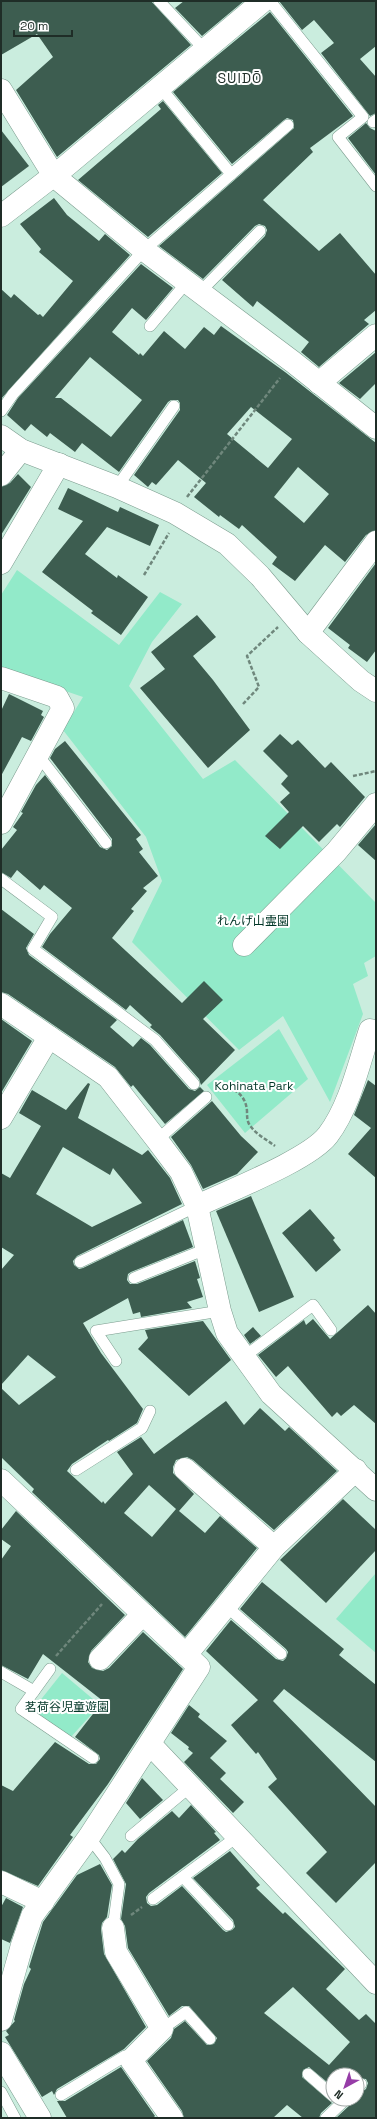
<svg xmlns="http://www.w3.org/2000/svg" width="377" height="2119" font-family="'Space Grotesk','Noto Sans JP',sans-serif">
<rect width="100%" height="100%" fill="#caedde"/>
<!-- green -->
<g fill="#92eac9">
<path d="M17 570 119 645 160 592 182 604 152 642 129 686 203 779 235 760 376 903V956L364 963 368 976 353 984 363 1014 330 1102 283 1016 239 1050 132 942 162 881 146 837 63 730 83 697 1 669V595Z"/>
<path d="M279 1029 308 1079 245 1133 207 1085Z"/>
<path d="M376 1573V1653L336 1619Z"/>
<path d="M62 1673 100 1705 70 1738 31 1712Z"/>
</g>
<!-- building -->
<g fill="#3d5d50" fill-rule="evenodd">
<path d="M1 1H151L191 45 57 157 16 90 53 57 37 34 1 55Z"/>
<path d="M184 1H244L202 36 175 8Z"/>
<path d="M279 1H376V46L360 59 376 77V113L370 116 321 53 334 43 314 20 302 30Z"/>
<path d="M270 12 353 116 310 148 313 152 263 200 319 251 340 233 376 275V310L364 320 369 324 319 367 301 352 309 342 257 301 253 307 222 280 265 236 267 230 265 226 259 224 255 226 203 279 159 246 294 128 293 120 287 118 284 120 232 164 173 92Z"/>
<path d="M163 101 222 173 148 237 78 180 161 109 158 105Z"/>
<path d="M366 123 370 128 376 131V175L348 138Z"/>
<path d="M1 130 29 166 1 187Z"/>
<path d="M54 198 67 215 99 241 105 234 130 255 1 399V289L11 298 14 294 38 315 40 314 43 317 73 281 39 252 41 249 20 224Z"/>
<path d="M141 264 173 288 146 320 132 308 112 332 139 355 140 353 143 356 164 331 185 349 204 327 214 335 221 326 285 372 376 443V530L366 535 345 562 325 545 295 581 272 564 277 557 242 525 239 529 220 515 219 517 194 497 206 483 178 460 156 485 152 482 148 487 134 475 180 410V403L178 400H171L168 402 119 472 82 443 75 452 50 433 47 437 31 424 25 431 7 415 18 398ZM90 357 142 400 111 437 61 398H55ZM251 407 292 439 268 468 227 434ZM298 467 329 494 304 523 274 497Z"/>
<path d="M376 352V383L360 399 339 383Z"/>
<path d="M18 474 31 487 1 535V487L10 483Z"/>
<path d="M68 488 118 512 120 507 159 525 150 546 107 527 85 554 117 578 118 575 148 597 121 635 91 613 93 611 42 572 83 521 58 509Z"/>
<path d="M376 563V650L367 662 348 648 350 645 328 628Z"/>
<path d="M197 615 216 637 193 656 213 680 250 730 208 768 140 688 165 669 151 652Z"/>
<path d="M9 694 43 711 41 715 44 717 31 741 22 737 1 776V711Z"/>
<path d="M280 734 292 745 298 740 325 768 331 762 365 797 340 827 337 824 319 842 303 826 280 849 265 836 289 812 280 802 290 793 281 784 288 776 263 751Z"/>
<path d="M65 741 141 835 136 839 143 849 139 852 158 876 143 888 147 891 131 909 134 911 112 938 182 1003 204 981 223 1000 203 1019 235 1050 201 1085 199 1079 160 1035 150 1027 152 1025 130 1005 126 1010 42 947 50 934 72 908 44 885 40 890 17 870 11 878 1 872V850L17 830 13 827 23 813 21 812 36 785 45 775 100 847 107 850 112 846V839L50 758 55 749Z"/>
<path d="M376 824V861L358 845Z"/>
<path d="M1 909 34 934 26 948 29 955 117 1020 110 1027 133 1047 141 1038 150 1045 189 1089 195 1091 200 1087 204 1091 165 1124 133 1085 131 1087 115 1067 8 994 1 992Z"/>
<path d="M1 1019 32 1041 1 1093Z"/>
<path d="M368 1080 376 1086V1178L348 1154 371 1128 354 1115Z"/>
<path d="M88 1083 90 1084 78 1118 142 1155 148 1150 170 1178 182 1204 77 1256 73 1261 74 1265 79 1269 83 1268 183 1220 193 1247 131 1272 128 1274 127 1280 130 1284H137L195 1261 200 1278 197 1279 203 1297 187 1302 192 1308 141 1317 140 1312 133 1314 128 1298 83 1323 101 1353 143 1409 137 1423 109 1441 108 1440 72 1464 67 1471 102 1503 103 1501 105 1504 133 1474 117 1452 141 1437 154 1454 226 1401 244 1425 260 1408 285 1431 289 1427 337 1471 274 1530 193 1460 187 1457 176 1460 173 1467V1473L194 1494 179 1511 205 1533 220 1516 257 1548 185 1637 32 1492 34 1489 1 1457V1388L19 1405 56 1377 28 1355 1 1385V1270L14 1255 1 1247V1173L10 1178 41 1126 19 1113 32 1090 66 1110ZM63 1147 110 1175 113 1168 142 1203 92 1227 36 1194ZM149 1485 176 1509 152 1537 124 1513Z"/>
<path d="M212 1101 241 1136 258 1152 237 1174 203 1189 191 1165 171 1137Z"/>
<path d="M251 1196 294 1297 259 1312 216 1211Z"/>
<path d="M310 1209 335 1238 333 1240 341 1250 316 1272 282 1233Z"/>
<path d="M368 1305 376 1314V1424L354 1405 341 1416 337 1412 332 1417 288 1366 276 1377 258 1355 304 1320 306 1325 313 1319 330 1339Z"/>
<path d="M203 1321 231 1360 189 1396 138 1349 148 1338 145 1330Z"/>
<path d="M253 1327 261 1336 250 1344 244 1335Z"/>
<path d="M343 1499 376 1530V1550L326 1603 280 1560Z"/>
<path d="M16 1511 125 1615 91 1651 88 1662 92 1668 103 1671 109 1668 143 1632 183 1669 108 1784 70 1835 73 1837 38 1886 1 1870V1785L13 1791 55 1742 89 1764H96L100 1759 99 1755 75 1737 103 1701 43 1654 28 1679 1 1665V1560L11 1546 1 1539V1530Z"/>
<path d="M262 1582 344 1649 339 1655 376 1685V1762L284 1689 273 1701 376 1807V1862L336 1903 306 1873 327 1852 268 1787 277 1779 258 1752 256 1754 231 1725 258 1700 206 1651 231 1620 276 1659 283 1661 286 1658 288 1652 286 1649 240 1609Z"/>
<path d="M189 1705 200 1714 198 1717 227 1741 210 1758 226 1773 220 1779 244 1802 233 1813 184 1762 193 1753 188 1749 189 1747 171 1733Z"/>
<path d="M142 1778 163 1800 140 1819 126 1803Z"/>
<path d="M191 1805 216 1832 214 1833 220 1840 149 1893 146 1897 147 1903 151 1906 157 1905 182 1886 223 1930 226 1932 232 1930 235 1927 233 1920 193 1878 230 1851 260 1885 256 1888 283 1914 285 1912 345 1969 326 1989 359 2020 366 2014 376 2024V2118H336L351 2104 353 2099H357V2095L366 2089 368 2083 366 2079 357 2078V2075H333V2087L309 2067 303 2070 302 2077 332 2103 321 2113 319 2118H303L287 2105 273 2118H184L182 2111 147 2061 171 2038 174 2029 185 2021 207 2045 214 2044 217 2038 189 2006H182L169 2016 128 1948 125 1926 121 1919 126 1884 113 1859 122 1850 125 1853 138 1839 172 1811 179 1818ZM293 1987 350 2042 329 2065 264 2013Z"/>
<path d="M100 1864 112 1885 107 1917 102 1923 101 1929 104 1954 146 2027 124 2049 57 2089 54 2095 52 2091 42 2097 5 2037 9 2035 6 2031 15 2021 14 2020 24 1984 31 1969 29 1967 43 1922 77 1875Z"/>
<path d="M6 1898 23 1907 10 1943 1 1939V1907Z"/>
<path d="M121 2067 155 2116 153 2118H67L57 2101H65Z"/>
</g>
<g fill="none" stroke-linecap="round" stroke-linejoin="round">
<!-- service casing -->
<g stroke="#7b9c8e" stroke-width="12">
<g id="service">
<path d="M159 1 205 50"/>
<path d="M270 1 363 117 338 137 376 186"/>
<path d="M160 87 231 174"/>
<path d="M373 122 376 120"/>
<path d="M200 292 260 231"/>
<path d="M150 326 187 282"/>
<path d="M1 411 13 394 144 250 288 125"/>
<path d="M117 487 174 406"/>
<path d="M38 755 106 843"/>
<path d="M1 879 52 917 33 949 155 1040 194 1084"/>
<path d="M157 1140 206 1097"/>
<path d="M80 1262 197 1206"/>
<path d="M134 1278 206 1249"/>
<path d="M244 1357 313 1305 331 1330"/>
<path d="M116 1361 96 1331 220 1311"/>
<path d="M76 1470 142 1428 150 1411"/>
<path d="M226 1606 281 1654"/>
<path d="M50 1669 21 1709 93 1758"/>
<path d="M1 1672 34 1691"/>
<path d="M131 1836 191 1786"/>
<path d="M89 1837 105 1858 119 1884 113 1928"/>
<path d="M183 1877 228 1925"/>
<path d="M153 1899 238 1836"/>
<path d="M162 2029 186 2012 210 2039"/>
<path d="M308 2074 333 2096"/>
<path d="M357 2088 361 2084"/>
<path d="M1 2092 15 2118"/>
<path d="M61 2095 125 2056 131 2060"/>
<path d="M326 2118 346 2099"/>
</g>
</g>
<!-- minor casing -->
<g stroke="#7b9c8e" stroke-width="23">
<g id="minor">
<path d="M1 90 54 176 144 250 293 362 376 428"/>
<path d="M1 216 66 166 263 1"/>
<path d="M319 383 376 335"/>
<path d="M1 475 21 450"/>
<path d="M1 563 59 464"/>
<path d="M308 633 376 542"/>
<path d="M1 678 57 697 63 708 1 823"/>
<path d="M244 945 336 852 376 804"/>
<path d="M1 1004 108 1077 157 1140 181 1172 197 1206 220 1311 227 1333 271 1394 376 1490"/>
<path d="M1 1118 49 1037"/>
<path d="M197 1206C228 1191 309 1160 328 1135 350 1106 359 1063 370 1030L376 1032"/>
<path d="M185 1469 274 1547"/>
<path d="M1 1480 199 1667 89 1837 32 1916 22 1945 1 2020"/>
<path d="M186 1655 274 1547 356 1470"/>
<path d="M100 1659 143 1614"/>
<path d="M150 1744 376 1983"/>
<path d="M1 1882 43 1902"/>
<path d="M113 1928 116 1952 162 2029 131 2060 172 2118"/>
<path d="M1 2053 40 2118"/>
</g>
</g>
<!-- tertiary casing -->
<g stroke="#7b9c8e" stroke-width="23">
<path id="tertiary" d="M1 436 21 450 117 487 175 513 227 544 260 576 308 633 361 681 376 691"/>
</g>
<!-- path -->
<g stroke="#6f877c" stroke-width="2.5" stroke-dasharray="4 2" stroke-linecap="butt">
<path d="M187 497 280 378"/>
<path d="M144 575 169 533"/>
<path d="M243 704 259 687 247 656 278 627"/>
<path d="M353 776 376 771"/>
<path d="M217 1088 220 1086C235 1087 246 1096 247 1111 247 1116 247 1120 249 1124 255 1134 266 1139 275 1146"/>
<path d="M56 1656 102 1604"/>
<path d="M131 1915 142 1907"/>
</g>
<!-- service -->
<use href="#service" stroke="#fff" stroke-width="11"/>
<!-- minor -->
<use href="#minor" stroke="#fff" stroke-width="22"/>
<!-- tertiary -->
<use href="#tertiary" stroke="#fff" stroke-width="22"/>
</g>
<g text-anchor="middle" stroke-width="4" stroke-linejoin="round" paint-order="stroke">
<!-- park labels -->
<g font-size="12" fill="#003526" stroke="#fff">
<text x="253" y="925">れんげ山霊園</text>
<text x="254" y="1090">Kohinata Park</text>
<text x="67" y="1711">茗荷谷児童遊園</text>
</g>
<!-- quarter labels -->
<g font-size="14" letter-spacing="1" fill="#1f2d27" stroke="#fff">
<text x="240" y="83">SUIDŌ</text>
</g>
</g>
<!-- border -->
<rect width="377" height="2119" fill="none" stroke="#1f2d27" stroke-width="4"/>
<!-- north arrow -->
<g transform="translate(345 2087) rotate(220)"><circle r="19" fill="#ffffff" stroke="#a5aba9"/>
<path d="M0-3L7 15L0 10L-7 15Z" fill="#963ca7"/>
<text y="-6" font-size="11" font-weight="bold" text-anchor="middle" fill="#1f2d27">N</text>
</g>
<!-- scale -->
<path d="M14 30v6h58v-6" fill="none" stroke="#1f2d27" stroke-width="2"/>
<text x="20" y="30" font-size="12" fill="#1f2d27" stroke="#ffffff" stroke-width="3" paint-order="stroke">20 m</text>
</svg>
